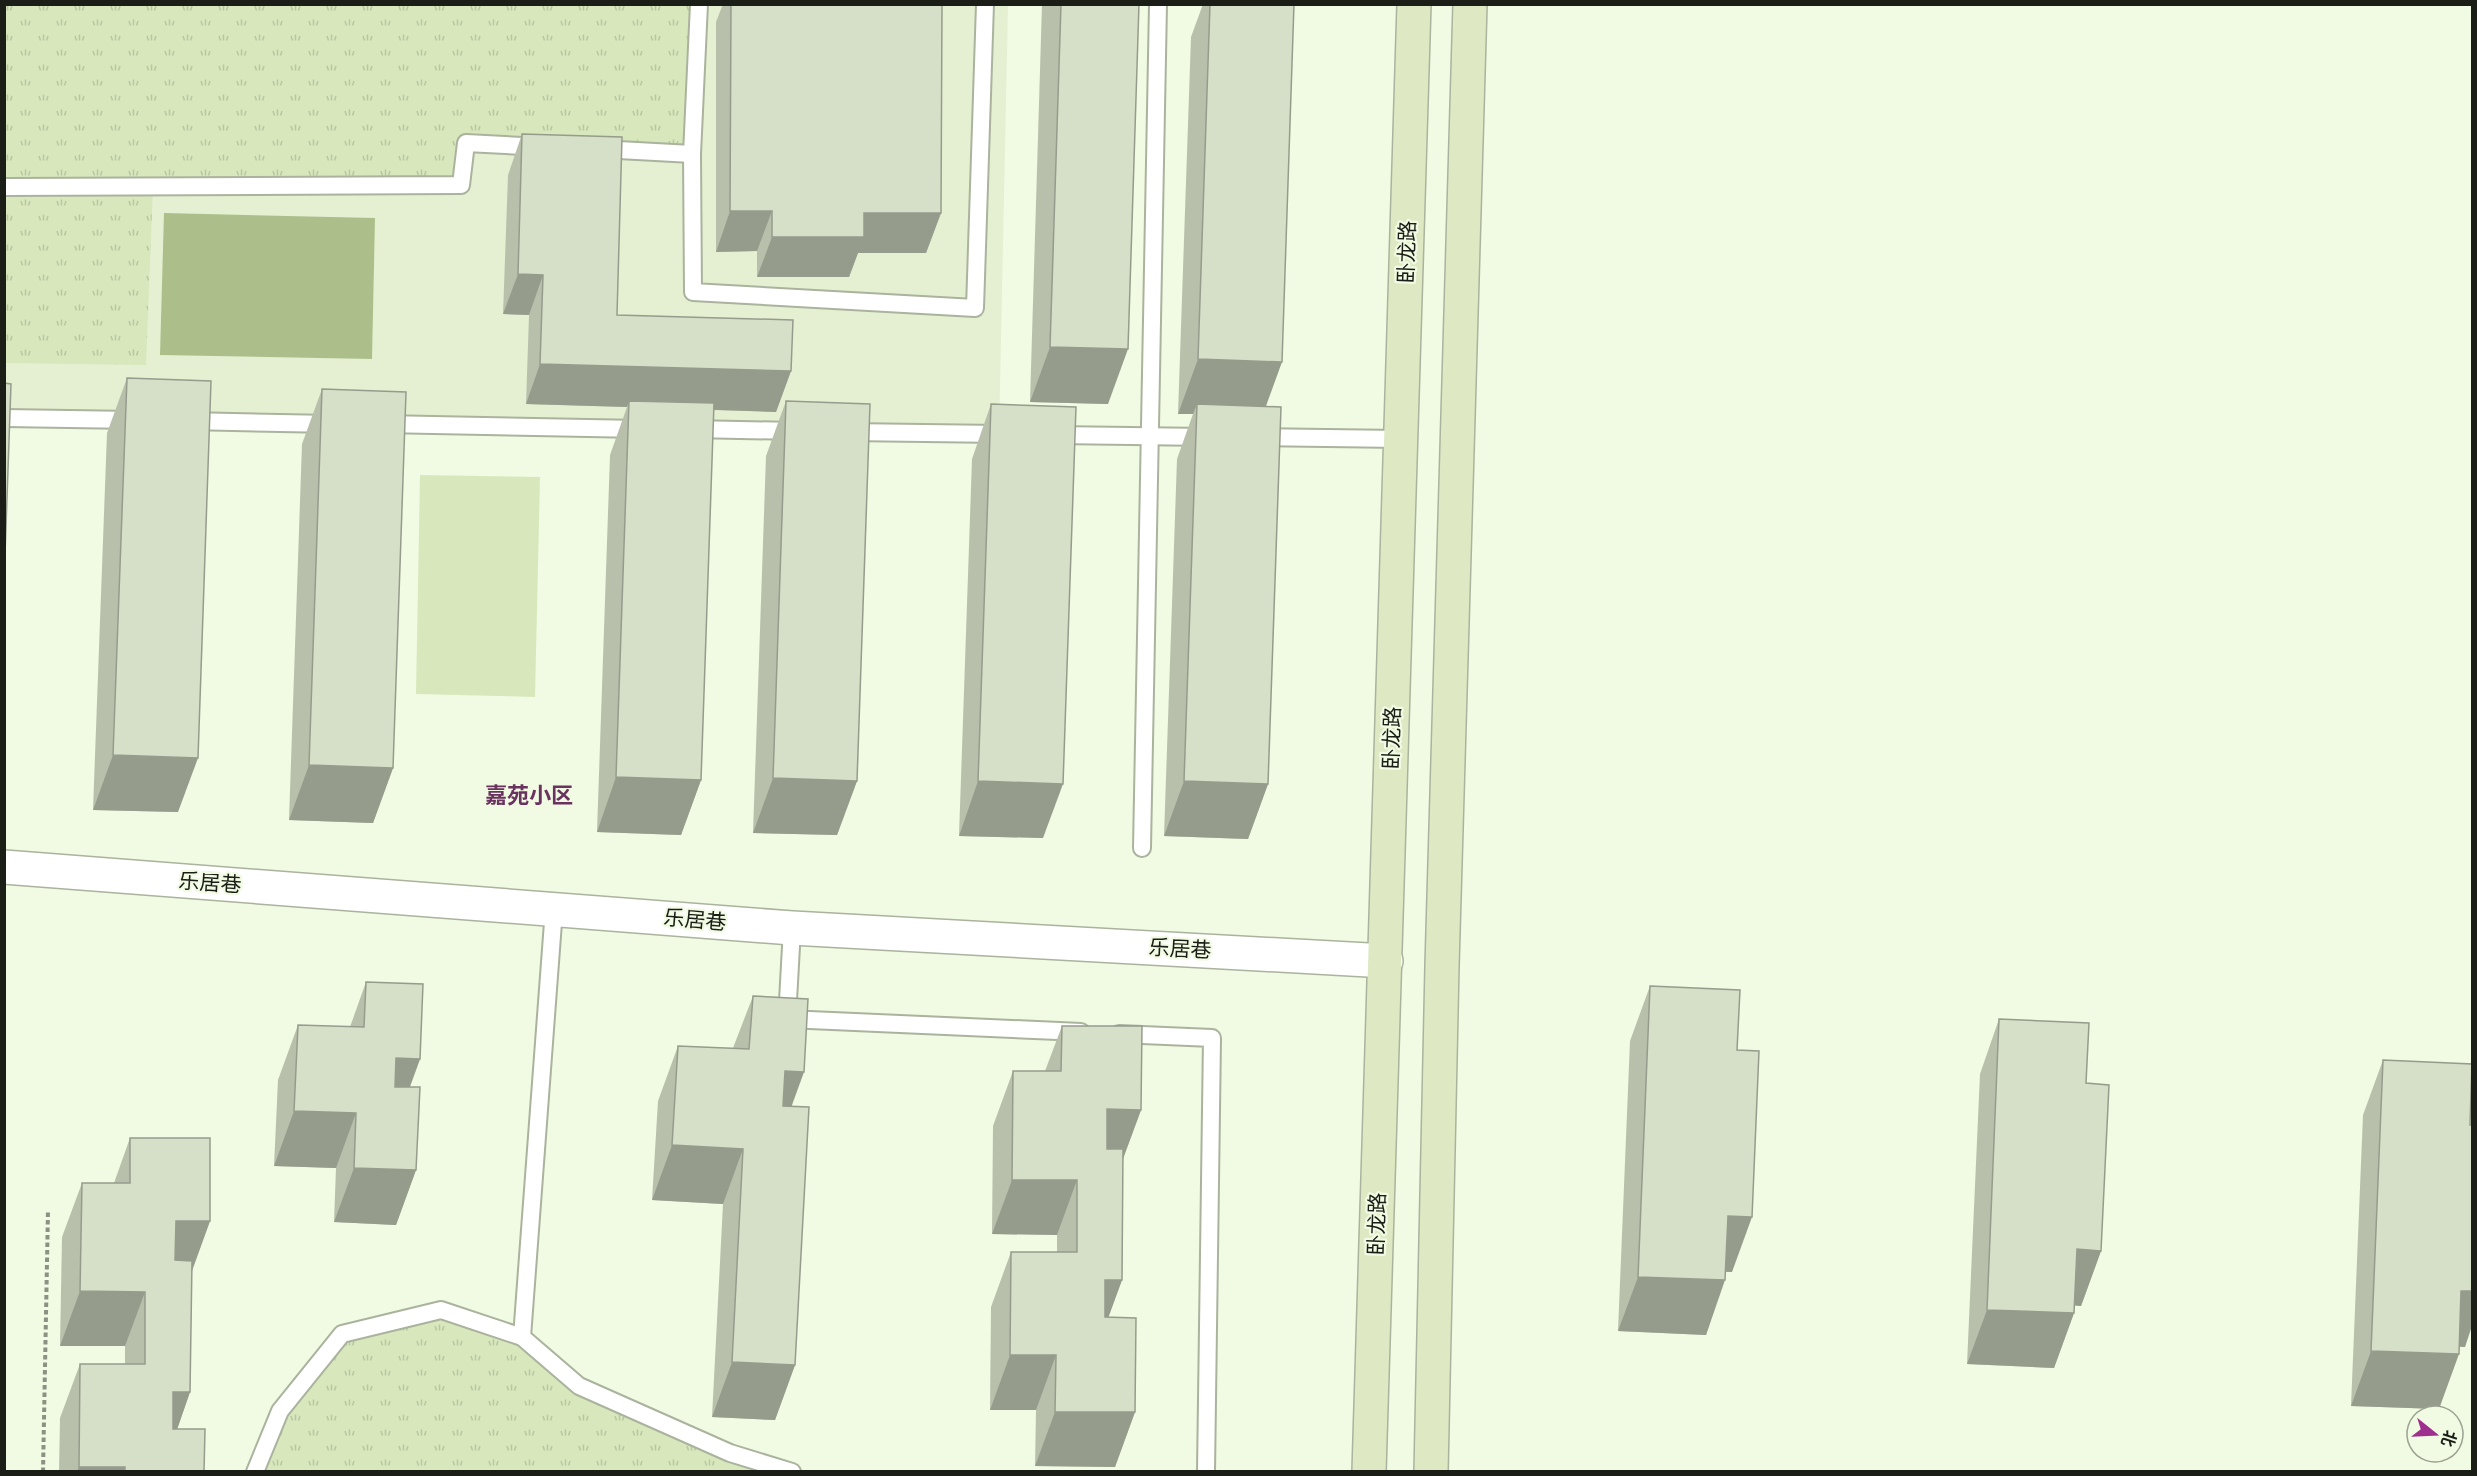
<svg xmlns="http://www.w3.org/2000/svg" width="2477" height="1476" font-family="'Open Sans','Noto Sans SC',sans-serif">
<defs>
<pattern id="grass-tufts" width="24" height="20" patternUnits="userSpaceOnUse" patternTransform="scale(1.5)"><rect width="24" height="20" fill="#d8e8bc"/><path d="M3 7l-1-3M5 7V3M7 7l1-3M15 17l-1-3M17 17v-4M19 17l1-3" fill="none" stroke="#b9c7a1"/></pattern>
</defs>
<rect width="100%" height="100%" fill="#f1fae3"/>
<!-- built -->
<path fill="#e5f0d2" d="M5 5H1008L999 434 5 418Z"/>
<!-- grass -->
<g fill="url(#grass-tufts)">
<path d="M5 5H699L692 154 467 143 461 185 153 187 146 365 5 363Z"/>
<path d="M441 1310 522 1337 579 1386 704 1442 800 1471 255 1472 280 1411 342 1334Z"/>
</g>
<!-- pitch -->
<path fill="#d8e8bc" d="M420 475 540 477 535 697 416 694Z"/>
<!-- water -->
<path fill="#acbf8a" d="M164 213 375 218 372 359 160 355Z"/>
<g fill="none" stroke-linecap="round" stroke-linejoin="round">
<!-- lane casing -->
<g stroke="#aab39d" stroke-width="20">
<g id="lane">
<path d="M699 4 692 154 693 292 975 308 985 4"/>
<path d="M600 149 692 154"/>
<path d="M4 187 461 185 466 143 541 147"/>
<path d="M4 418 134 420"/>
<path d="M187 421 332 424"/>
<path d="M382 424 641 429"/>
<path d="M691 429 797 431"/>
<path d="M847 432 1001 434"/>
<path d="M1054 435 1208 437"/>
<path d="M1258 437 1401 439"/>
<path d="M1142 848 1158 4"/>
<path d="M792 928 787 1019 1081 1032"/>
<path d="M1119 1034 1212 1038 1206 1472"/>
<path d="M522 1337 554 909"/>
<path d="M255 1472 280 1411 342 1334 441 1310 522 1337 579 1386 730 1453 792 1472"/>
</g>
</g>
<!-- street casing -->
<g stroke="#aab39d" stroke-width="36">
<path id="street" d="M4 867 792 928 1386 961"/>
</g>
<!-- secondary casing -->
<g stroke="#aab39d" stroke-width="36">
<g id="secondary">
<path d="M1369 1472 1414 4"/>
<path d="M1431 1472 1442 966 1470 4"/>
</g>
</g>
<!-- path -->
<path stroke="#8c9283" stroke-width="4" stroke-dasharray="4.5 3" stroke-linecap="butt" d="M43 1472 48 1210"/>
<!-- lane -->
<use href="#lane" stroke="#fff" stroke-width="16"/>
<!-- street -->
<use href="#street" stroke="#fff" stroke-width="33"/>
<!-- secondary -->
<use href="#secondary" stroke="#dee9c4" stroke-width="33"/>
</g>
<!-- wall -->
<g fill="#b8c0ac">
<path d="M723 4H731L941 213 926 253H858L849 277H757V251L716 252V22Z"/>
<path d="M1042 4H1139L1108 404 1030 402Z"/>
<path d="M1203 4H1294L1266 407 1268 784 1248 839 1164 836 1177 459 1193 414H1178L1191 37Z"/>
<path d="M522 134 617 315 791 371 776 412 713 410 701 780 681 835 597 832 610 455 627 407 526 404 529 315 503 314 508 175Z"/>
<path d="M127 378 178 812 93 810 107 433Z"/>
<path d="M322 389 393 768 373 823 289 820 302 444Z"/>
<path d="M786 401 857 781 837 835 753 833 766 456Z"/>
<path d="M991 404 1043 838 959 836 972 459Z"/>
<path d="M366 982 420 1059 410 1087 416 1170 396 1225 334 1222 336 1168 274 1166 278 1080 298 1025 350 1027Z"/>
<path d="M1650 986 1737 1050 1732 1272H1726L1706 1335 1618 1331 1630 1041Z"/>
<path d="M753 996 792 1106 795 1365 775 1420 712 1417 723 1204 652 1200 658 1101 678 1046 733 1048Z"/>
<path d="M1999 1019 2086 1083 2101 1251 2081 1306 2074 1305V1313L2054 1368 1967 1364 1980 1074Z"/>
<path d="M1062 1026 1141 1110 1123 1159 1122 1280 1108 1317 1135 1412 1115 1467 1035 1466 1036 1410H990L991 1307 1011 1252H1057V1235L992 1234 993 1126 1013 1071H1045Z"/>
<path d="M2383 1060 2470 1125 2465 1347 2459 1346 2439 1409 2351 1406 2363 1115Z"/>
<path d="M130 1138 210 1221 192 1271 190 1392 177 1429 204 1472H59L60 1418 80 1364H125V1346H60L62 1237 82 1183H114Z"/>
</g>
<!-- shaded-wall -->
<g fill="#969c8c">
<path d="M730 211H772L757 251 716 252Z"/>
<path d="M864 213H941L926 253H858L849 277H757L772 237Z"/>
<path d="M518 274 543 275 529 315 503 314Z"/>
<path d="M1050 347 1128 349 1108 404 1030 402Z"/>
<path d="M1198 359 1282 362 1262 417 1197 404 1193 414H1178Z"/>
<path d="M540 364 791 371 776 412 629 407V401L627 407 526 404Z"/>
<path d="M113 755 198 758 178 812 93 810Z"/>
<path d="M309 765 393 768 373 823 289 820Z"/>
<path d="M616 777 701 780 681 835 597 832Z"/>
<path d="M773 778 857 781 837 835 753 833Z"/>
<path d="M978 781 1063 784 1043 838 959 836Z"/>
<path d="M1184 781 1268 784 1248 839 1164 836Z"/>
<path d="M396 1058 420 1059 400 1113H376Z"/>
<path d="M785 1071 804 1072 784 1127 765 1125Z"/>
<path d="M1107 1109 1141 1110 1121 1164H1087Z"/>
<path d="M294 1111 356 1113 336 1168 274 1166Z"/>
<path d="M672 1145 743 1149 723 1204 652 1200Z"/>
<path d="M354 1168 416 1170 396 1225 334 1222Z"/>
<path d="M1012 1180H1077L1057 1235 992 1234Z"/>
<path d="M1728 1216 1752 1217 1732 1272 1708 1271Z"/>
<path d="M176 1221H210L190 1276H156Z"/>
<path d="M2077 1249 2101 1251 2081 1306 2057 1304Z"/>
<path d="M1638 1277 1725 1280 1706 1335 1618 1331Z"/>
<path d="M1105 1280H1122L1102 1335Z"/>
<path d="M80 1291 145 1292 125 1346H60Z"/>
<path d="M2461 1291H2472V1326L2465 1347 2441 1346Z"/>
<path d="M1987 1310 2074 1313 2054 1368 1967 1364Z"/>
<path d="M2371 1351 2459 1354 2439 1409 2351 1406Z"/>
<path d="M1010 1355H1056L1036 1410H990Z"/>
<path d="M732 1362 795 1365 775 1420 712 1417Z"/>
<path d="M173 1392H190L171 1447Z"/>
<path d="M1055 1412H1135L1115 1467 1035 1466Z"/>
<path d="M79 1467H125L123 1472H77Z"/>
</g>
<!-- building -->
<g fill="#d6dfc8" stroke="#969c8c" stroke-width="1.5">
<path d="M731 4H942L941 213H864V237H772V211H730Z"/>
<path d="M1061 4H1139L1128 349 1050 347Z"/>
<path d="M1210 4H1294L1282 362 1198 359Z"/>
<path d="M522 134 622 137 617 315 793 320 791 371 540 364 543 275 518 274Z"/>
<path d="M127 378 211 381 198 758 113 755Z"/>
<path d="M4 383 11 384 4 584Z"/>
<path d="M322 389 406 392 393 768 309 765Z"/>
<path d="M629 401 714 403 701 780 616 777Z"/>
<path d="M786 401 870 404 857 781 773 778Z"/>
<path d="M991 404 1076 407 1063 784 978 781Z"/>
<path d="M1197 404 1281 407 1268 784 1184 781Z"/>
<path d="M366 982 423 984 420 1059 396 1058 395 1087H420L416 1170 354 1168 356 1113 294 1111 298 1025 364 1027Z"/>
<path d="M1650 986 1740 990 1737 1050 1759 1051 1752 1217 1728 1216 1725 1280 1638 1277Z"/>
<path d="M753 996 808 999 804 1072 785 1071 783 1106 809 1107 795 1365 732 1362 743 1149 672 1145 678 1046 749 1049Z"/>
<path d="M1999 1019 2089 1023 2086 1083 2109 1085 2101 1251 2077 1249 2074 1313 1987 1310Z"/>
<path d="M1062 1026H1142L1141 1110 1107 1109V1149H1123L1122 1280H1105V1317L1136 1318 1135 1412H1055L1056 1355H1010L1011 1252H1077V1180H1012L1013 1071H1061Z"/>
<path d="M2383 1060 2472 1064 2470 1125H2472V1291H2461L2459 1354 2371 1351Z"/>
<path d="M130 1138H210V1221H176L175 1260 192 1261 190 1392H173V1429H205L204 1472H125V1467H79L80 1364H145V1292L80 1291 82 1183H130Z"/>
</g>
<g text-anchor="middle" stroke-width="4.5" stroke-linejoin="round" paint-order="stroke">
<!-- street labels -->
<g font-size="21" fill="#1b1e16" stroke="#f1fae3">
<text transform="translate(1407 252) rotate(-88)" y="7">卧龙路</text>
<text transform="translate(1392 738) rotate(-88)" y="7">卧龙路</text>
<text transform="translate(210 883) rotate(4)" y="7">乐居巷</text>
<text transform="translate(695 920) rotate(5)" y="7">乐居巷</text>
<text transform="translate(1180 949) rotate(3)" y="7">乐居巷</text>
<text transform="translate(1377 1224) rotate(-88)" y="7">卧龙路</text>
</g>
<!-- neighbourhood labels -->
<g font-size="22" font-weight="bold" fill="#69325f" stroke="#f1fae3">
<text x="529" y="803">嘉苑小区</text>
</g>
</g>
<!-- border -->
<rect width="2477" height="1476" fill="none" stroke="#1b1e16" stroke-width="12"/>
<!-- north arrow -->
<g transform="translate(2435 1434) rotate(108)"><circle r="28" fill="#f1fae3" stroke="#9ba291" stroke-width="1.5"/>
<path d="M0-4.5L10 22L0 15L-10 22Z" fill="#9e2f8e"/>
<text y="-9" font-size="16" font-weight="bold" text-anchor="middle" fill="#1b1e16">北</text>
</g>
</svg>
